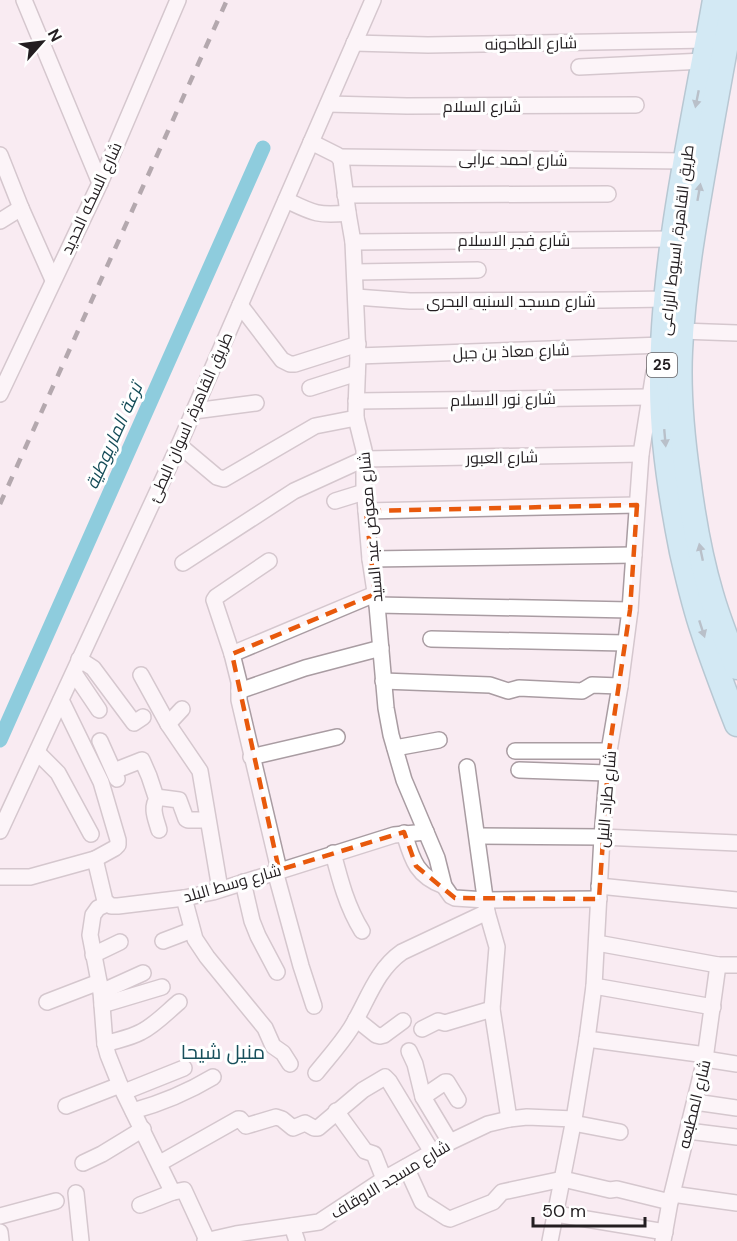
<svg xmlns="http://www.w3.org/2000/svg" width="737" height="1241" font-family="'DM Sans',Cairo,sans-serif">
<rect width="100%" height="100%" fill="#f9ebf2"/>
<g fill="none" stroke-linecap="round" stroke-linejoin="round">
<!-- canal -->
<path stroke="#0ca7c4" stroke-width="15" d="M0 740 263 148"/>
<!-- minor casing -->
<g stroke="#a99ca2" stroke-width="18">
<g id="minor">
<path d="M24 0 100 183"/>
<path d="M354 43 428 45 708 40"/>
<path d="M579 67 704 61"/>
<path d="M328 104 407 106 636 105"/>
<path d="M311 142 337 155 341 160 348 213 353 242 358 356 356 409V418L364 450V486L370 559 377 605 386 708 391 735 404 780 437 858 444 886 451 896 455 898 486 900 599 899"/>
<path d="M0 155 21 208 53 280"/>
<path d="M340 157 685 161"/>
<path d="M345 195 608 194"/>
<path d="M286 200C313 213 317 216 348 213"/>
<path d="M0 221 21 208"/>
<path d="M353 242 674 239"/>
<path d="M355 272 478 270"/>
<path d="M356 297 410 301 603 300 666 299"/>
<path d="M240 305 282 360 290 364H295L358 344"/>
<path d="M681 331 737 333"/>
<path d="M358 356 663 345"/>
<path d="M310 388 357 373"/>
<path d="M0 394 100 183 178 0"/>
<path d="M356 401 649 397"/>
<path d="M194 411 256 403"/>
<path d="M179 445 217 477 224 479 315 426 356 418"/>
<path d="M335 501 364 492"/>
<path d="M366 511 637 505"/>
<path d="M370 559 634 555"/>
<path d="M269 561 216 597 214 600 232 654 239 682V700L279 870"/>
<path d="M183 563 294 491 364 459 641 454"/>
<path d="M377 605 630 610"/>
<path d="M431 639 625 643"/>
<path d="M232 654 375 594"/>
<path d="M79 659 93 668 134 723 143 717"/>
<path d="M74 673 99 710"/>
<path d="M141 675 168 724 200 771 220 889"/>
<path d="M383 681 490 685 508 691 519 688 582 691 592 685 620 686"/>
<path d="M239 691 305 668 381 648"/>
<path d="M61 700 101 782 118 840V845L115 848 95 859"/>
<path d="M168 724 182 709"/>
<path d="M100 741 117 779"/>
<path d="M395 748 439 740"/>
<path d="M515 751H609"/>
<path d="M37 752 58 773 91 834"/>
<path d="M251 757 337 737"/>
<path d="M467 767 487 912 497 947 492 1009 509 1119"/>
<path d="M519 770 607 773"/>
<path d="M114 771 142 760 149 776 156 797 179 800 186 819 188 820H207"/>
<path d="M158 798C150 807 156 819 159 830"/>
<path d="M0 831 179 445 373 0"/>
<path d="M404 833C412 859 416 876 444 886"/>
<path d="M478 836 602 837 737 843"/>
<path d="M333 853C340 880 347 907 362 931"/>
<path d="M275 871 301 966 314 1006"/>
<path d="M0 877H30L95 859 105 901 111 906H118L184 898 213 892 394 835 426 832"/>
<path d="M243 882 252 921 258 936 277 972"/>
<path d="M599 886 737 900"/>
<path d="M184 898 195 939 207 957 265 1028 273 1046 283 1053 290 1064"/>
<path d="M107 904 98 908 93 915 90 935 101 992 105 1044 108 1055 120 1085 172 1191 174 1192 184 1190 207 1240"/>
<path d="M163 941 192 930"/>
<path d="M597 943 718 965H737"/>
<path d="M93 955 120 942"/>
<path d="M594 986 713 1007"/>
<path d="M101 992 143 973"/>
<path d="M47 1002 99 982"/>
<path d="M102 1005 162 987"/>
<path d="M356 1019 376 1035 380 1036 384 1035 403 1021"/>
<path d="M422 1029 438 1021 445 1023 492 1009"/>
<path d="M587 1039 706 1055"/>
<path d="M105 1044C117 1040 130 1038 141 1032 155 1025 167 1012 179 1002"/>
<path d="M409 1051 415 1064 423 1097 450 1142"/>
<path d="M705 1059 737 1064"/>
<path d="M316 1073C328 1058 341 1044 351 1028 367 1002 376 970 402 952L487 912"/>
<path d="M124 1092 184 1068"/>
<path d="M423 1097 445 1082H447L458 1100"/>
<path d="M695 1102 737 1108"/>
<path d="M66 1106 120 1085"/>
<path d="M133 1111C162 1103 188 1092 213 1077"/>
<path d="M336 1111 365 1151 374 1154 384 1179"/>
<path d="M573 1123 620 1132"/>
<path d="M688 1131 737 1137"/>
<path d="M83 1163 102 1154 143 1129"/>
<path d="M160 1163 238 1119H240L246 1126 276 1117 282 1119 293 1128 305 1123 314 1128H318L363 1090 385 1077 389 1081 432 1152"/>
<path d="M406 1167 422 1202 447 1218 450 1219 493 1202 502 1192 563 1179 610 1190 617 1189 670 1202"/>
<path d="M76 1193 81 1241"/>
<path d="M672 1194 737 1203"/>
<path d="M140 1205 173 1192"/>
<path d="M556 1214 665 1232"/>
<path d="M0 1216 56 1201"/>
<path d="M292 1226 297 1241"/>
<path d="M0 1232 1 1241"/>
<path d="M205 1241 236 1234 319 1222 384 1179 450 1142 488 1124 509 1119 527 1117 574 1119"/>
<path d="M550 1241 574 1119 587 1039 594 986 602 837 609 751 620 686 630 610 641 454 654 372"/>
<path d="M663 1241 670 1202 705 1059 718 965"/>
</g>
</g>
<!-- trunk casing -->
<g stroke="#689cab" stroke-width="27">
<g id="trunk">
<path d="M715 0C693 127 662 256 662 386 662 441 671 497 682 552 688 578 694 605 703 631 713 662 725 693 737 724"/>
<path d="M734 0C724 54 714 108 705 161 694 224 683 287 680 351 678 393 682 436 688 478 693 517 700 557 711 594 718 619 728 643 737 667"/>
</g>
</g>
<!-- minor -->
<use href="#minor" stroke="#fff" stroke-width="15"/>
<!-- trunk -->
<use href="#trunk" stroke="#a4e6f7" stroke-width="24"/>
<!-- rail -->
<path stroke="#5f585c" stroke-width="4.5" stroke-dasharray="10 10" stroke-linecap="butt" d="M0 504 227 0"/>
</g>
<!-- one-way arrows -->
<defs><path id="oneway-solid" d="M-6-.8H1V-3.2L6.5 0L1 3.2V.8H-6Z" transform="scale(1.5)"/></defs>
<g fill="#6a8c97">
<use href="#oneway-solid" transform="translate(697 99) rotate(101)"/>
<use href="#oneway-solid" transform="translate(699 192) rotate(-80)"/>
<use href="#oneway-solid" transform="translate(665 438) rotate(85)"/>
<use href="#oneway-solid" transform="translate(701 552) rotate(-102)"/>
<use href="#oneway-solid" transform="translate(702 629) rotate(72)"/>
</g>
<!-- marked area -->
<path d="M0 0H737V1241H0ZM637 505 630 610 609 751 599 899 455 898 416 866 404 832 279 870 232 654 375 594 366 511Z" fill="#f9ebf2" fill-opacity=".55" fill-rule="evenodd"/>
<path fill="none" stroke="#e8590c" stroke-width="4.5" stroke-dasharray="12 8" stroke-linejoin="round" d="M637 505 630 610 609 751 599 899 455 898 416 866 404 832 279 870 232 654 375 594 366 511Z"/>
<g text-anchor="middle" stroke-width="6" stroke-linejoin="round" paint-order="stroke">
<!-- shield labels -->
<rect fill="#fff" stroke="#656264" stroke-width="1.5" x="647" y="353" width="30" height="24" rx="4.5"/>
<g font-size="15" font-weight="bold" fill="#231e21">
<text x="662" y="370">25</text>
</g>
<!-- street labels -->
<g font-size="16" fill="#231e21" stroke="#fff">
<text transform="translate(531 43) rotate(-1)" y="6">شارع الطاحونه</text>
<text x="482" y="112">شارع السلام</text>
<text transform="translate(513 159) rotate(1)" y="6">شارع احمد عرابى</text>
<text transform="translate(91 198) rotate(-65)" y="6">شارع السكه الحديد</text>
<text x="514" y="246">شارع فجر الاسلام</text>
<text transform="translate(676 240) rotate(-83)" y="6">طريق القاهرة, اسيوط الزراعى</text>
<text x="511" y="307">شارع مسجد السنيه البحرى</text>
<text transform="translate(511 351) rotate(-2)" y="6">شارع معاذ بن جبل</text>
<text transform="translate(503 399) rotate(-1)" y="6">شارع نور الاسلام</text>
<text transform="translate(190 417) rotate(-66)" y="6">طريق القاهرة, اسوان البطئ</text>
<text transform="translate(502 457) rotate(-1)" y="6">شارع العبور</text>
<text transform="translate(370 527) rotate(-95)" y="6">شارع معوض عبد السيد</text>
<text transform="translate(606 799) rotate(-85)" y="6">شارع طراد النيل</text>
<text transform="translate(232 883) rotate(-16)" y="6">شارع وسط البلد</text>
<text transform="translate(694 1104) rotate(-76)" y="6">شارع المطبعه</text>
<text transform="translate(390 1179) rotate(-31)" y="6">شارع مسجد الاوقاف</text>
</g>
<!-- water labels -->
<g font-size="18" font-style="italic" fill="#154c58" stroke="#fff">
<text transform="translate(114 436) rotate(-66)" y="6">ترعة الماريوطية</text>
</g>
<!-- quarter labels -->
<g font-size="20" fill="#174f5b" stroke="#fff">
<text x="223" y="1059">منيل شيحا</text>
</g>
</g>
<!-- north arrow -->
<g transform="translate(42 42) rotate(62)" stroke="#ffffff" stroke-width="4.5" paint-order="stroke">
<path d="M0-4.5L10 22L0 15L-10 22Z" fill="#231e21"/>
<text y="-9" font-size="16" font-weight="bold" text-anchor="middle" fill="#231e21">N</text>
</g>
<!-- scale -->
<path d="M533 1217v9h112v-9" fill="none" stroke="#231e21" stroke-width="3"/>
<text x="542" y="1217" font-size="18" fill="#231e21" stroke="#ffffff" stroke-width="4.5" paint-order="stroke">50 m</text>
</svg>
